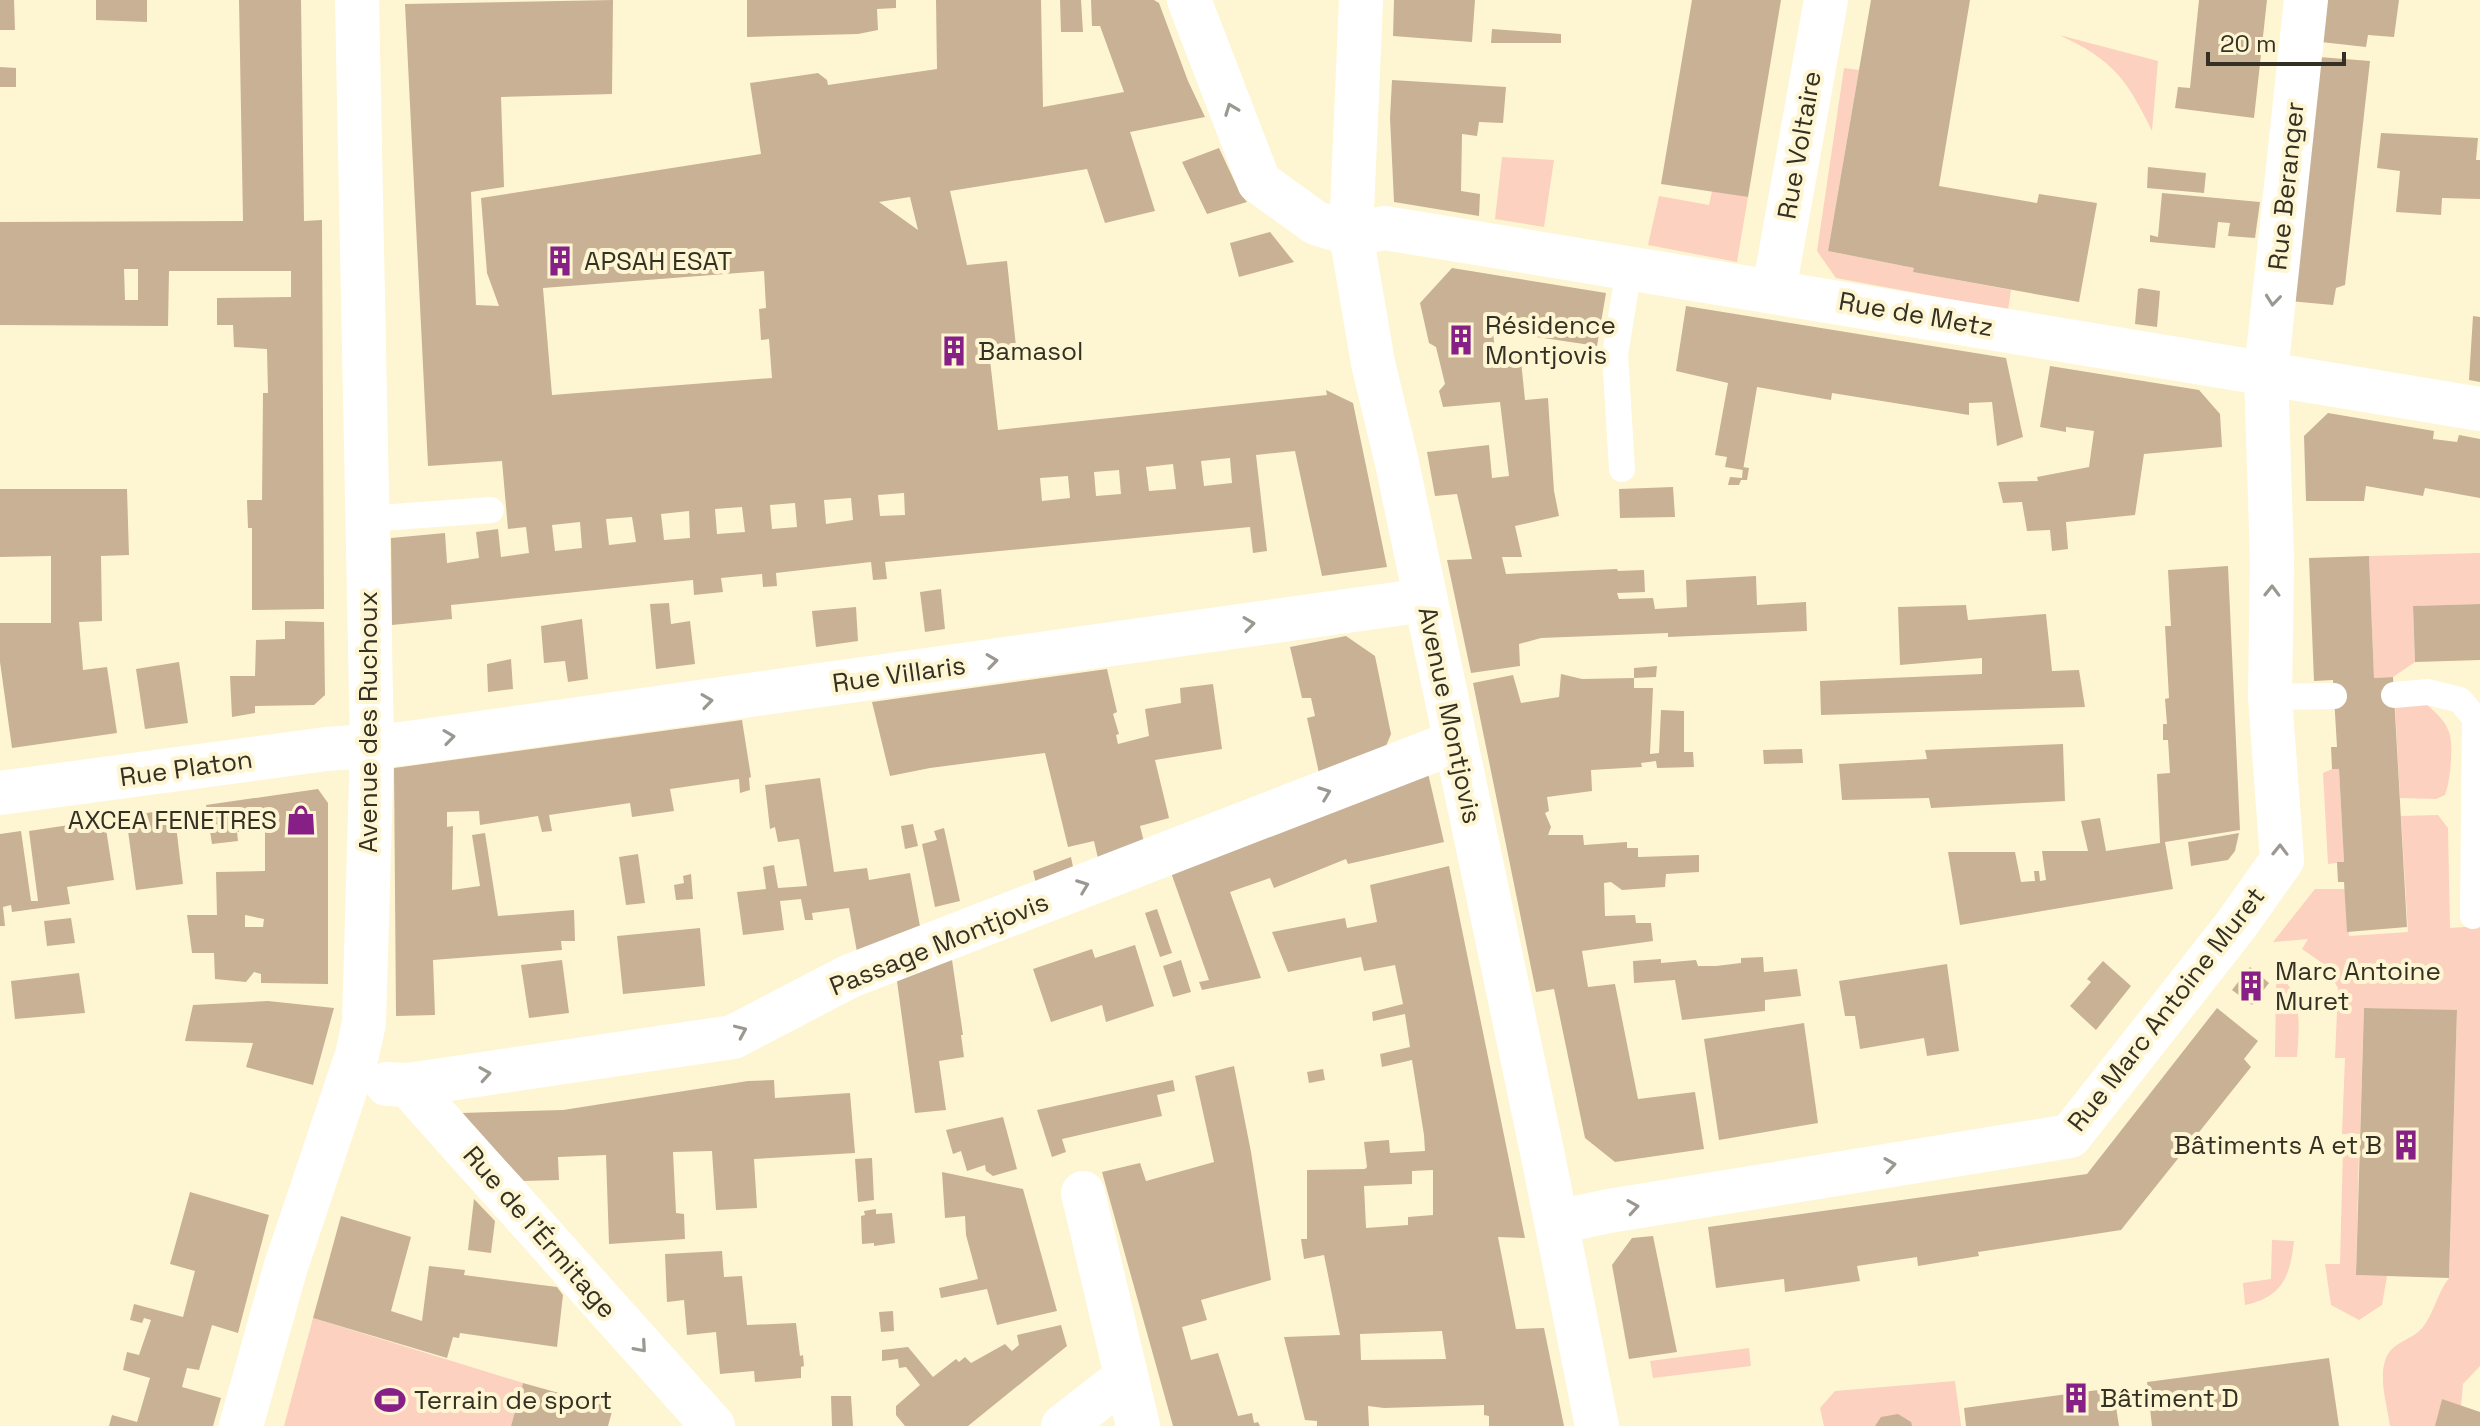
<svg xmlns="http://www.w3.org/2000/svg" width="2480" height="1426" font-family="'Space Grotesk',sans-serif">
<rect width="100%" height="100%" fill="#fef6d2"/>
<!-- green -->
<g fill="#fcd1bf">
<path d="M2059 35 2158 61 2152 131C2127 79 2112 59 2059 35Z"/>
<path d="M1844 68 1859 70 1828 251 1914 268V272L2011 290 2008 310 1836 278 1817 251Z"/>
<path d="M1502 157 1554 160 1544 227 1495 219Z"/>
<path d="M1712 191 1748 197 1737 262 1648 245 1659 196 1709 205Z"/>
<path d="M2480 553V604L2413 606 2415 662 2393 677 2374 678 2369 556Z"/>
<path d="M2425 703C2434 711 2445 720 2449 732 2454 745 2450 783 2445 795L2436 799 2400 798 2395 706Z"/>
<path d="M2332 769H2339L2344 862 2328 864 2323 773Z"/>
<path d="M2438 815 2448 828 2450 928 2480 926V1366L2463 1384 2461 1406 2442 1399 2436 1426H2390C2387 1404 2374 1365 2393 1348 2402 1340 2415 1337 2423 1327 2435 1311 2437 1293 2449 1278L2457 1011 2364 1008 2360 1134H2342L2345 1058H2335L2338 988 2325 965 2302 949 2308 939 2273 942 2315 889H2345L2349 936 2408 932 2401 816Z"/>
<path d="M2282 977C2303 1000 2299 1028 2297 1057H2275L2276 985Z"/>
<path d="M2343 1148 2359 1149 2356 1275 2387 1276 2382 1305 2359 1320 2331 1305 2325 1264H2340Z"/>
<path d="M2272 1240 2294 1241C2290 1276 2283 1297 2245 1305L2243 1283 2271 1279Z"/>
<path d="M313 1318 523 1383 511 1426H284Z"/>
<path d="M1749 1348 1751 1366 1653 1378 1650 1361Z"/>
<path d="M1955 1381 1961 1426H1824L1820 1408 1835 1391Z"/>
</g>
<!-- building -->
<g fill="#c9b195" fill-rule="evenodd">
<path d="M0 0H14L15 30H0Z"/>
<path d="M96 0H147V22L96 20Z"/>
<path d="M239 0H301L304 221 322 220 324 609 252 610V528H248L247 500H262L263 393H268L267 349 234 347 233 325H217V298L291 297V271H169L168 326 0 325V222L243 221ZM124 269H138V300H125Z"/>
<path d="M613 0 612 94 501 97 504 187 471 192 476 305 499 306 487 273 481 198 761 154 750 83 818 73 827 80 828 85 937 69 936 0H1041L1043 107 1124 92 1100 26H1092L1091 0H1154L1159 3 1188 81 1205 117 1130 132 1155 211 1105 223 1087 169 950 191 967 265 1007 261 1017 356 990 360 998 430 1327 395 1326 390 1353 403 1387 567 1322 576 1295 451 1256 455 1267 551 1253 553 1250 527 885 562 887 579 873 580 871 562 776 573 777 586 763 587 762 574 721 578 723 592 694 595 693 580 451 605 452 619 392 625 391 538 445 533 447 563 479 558 476 532 498 529 501 557 529 553 526 527 508 529 502 461 428 466 405 4ZM910 197 918 230 879 202ZM764 271 766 308 759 309 761 340 769 339 772 378 552 395 543 288ZM1230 458 1232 483 1204 486 1201 461ZM1173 464 1176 489 1149 491 1146 467ZM1119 470 1121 494 1096 496 1094 472ZM1068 476 1070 498 1042 501 1040 478ZM904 493 905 515 880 516 878 495ZM851 498 853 520 826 524 824 500ZM795 503 797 527 772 529 770 505ZM742 507 745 532 717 534 715 509ZM689 511 690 538 664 540 661 514ZM632 517 636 542 609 545 606 519ZM580 522 582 548 555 551 552 525Z"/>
<path d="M747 0H896V8L877 9 878 30 858 34 747 37Z"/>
<path d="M1060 0H1081L1083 32H1061Z"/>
<path d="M1394 0H1475L1472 42 1393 36Z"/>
<path d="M1692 0H1781L1748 197 1661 184Z"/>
<path d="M1871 0H1970L1939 186 2037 203 2039 194 2097 203 2079 302 1913 272 1914 268 1828 251Z"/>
<path d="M2199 0H2267L2254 118 2175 108 2178 87 2190 88Z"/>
<path d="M2326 0H2399L2394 37 2368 35 2366 47 2321 42Z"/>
<path d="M1492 29 1561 34V43H1491Z"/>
<path d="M2319 57 2370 61 2345 285 2336 288 2333 305 2289 301Z"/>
<path d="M0 67 16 68V87H0Z"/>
<path d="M1392 80 1506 87 1503 123 1479 122 1477 136 1462 134 1461 191 1480 194 1479 216 1394 202 1390 118Z"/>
<path d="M2381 133 2478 138 2476 160H2480V199L2442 198 2441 215 2396 212 2400 171 2377 168Z"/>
<path d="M1219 148 1240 193 1247 202 1207 214 1182 162Z"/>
<path d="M2148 167 2206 173 2204 193 2147 188Z"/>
<path d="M2162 193 2260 202 2255 238 2228 236 2230 223 2218 222 2215 248 2150 242V235L2158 237Z"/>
<path d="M1270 232 1294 262 1239 277 1230 243Z"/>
<path d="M1452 268 1606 293 1597 346 1537 337 1524 319 1500 315 1508 329 1493 331 1495 353 1520 351 1525 400 1548 398 1554 491 1559 516 1515 526 1522 557H1502L1506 574 1617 569 1618 571 1644 570 1645 592 1617 593 1619 599 1653 598 1655 609 1687 607 1686 580 1756 576 1757 605 1806 602 1807 631 1668 637V633L1541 638 1519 644 1520 666 1471 673 1447 560 1472 559 1457 494 1435 496 1427 452 1489 445 1492 478 1509 476 1500 402 1443 407 1439 391 1445 384 1436 347 1429 343 1420 303Z"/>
<path d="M2141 288 2160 291 2157 327 2135 324 2138 289Z"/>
<path d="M1686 306 2006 358 2023 437 1997 446 1992 402 1969 403V415L1832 393 1831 400 1757 387 1743 470 1725 467 1727 457 1715 455 1728 383 1676 371Z"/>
<path d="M2473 316 2480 317V382L2469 380Z"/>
<path d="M2050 366 2199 390 2220 414 2222 447 2144 454 2135 515 2066 522 2068 549 2052 551 2050 530 2027 531 2022 502 2003 503 1998 482 2038 481 2037 477 2089 467 2094 431 2066 427V432L2040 427Z"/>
<path d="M2328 413 2434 431 2433 439 2457 442 2459 435 2480 439V498L2425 488 2423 496 2366 486 2364 501H2306L2304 436Z"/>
<path d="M1743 467 1749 468 1747 480H1741L1739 485H1728L1730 477 1742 478Z"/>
<path d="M1673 487 1675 517 1620 518 1619 489Z"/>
<path d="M0 489H127L129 555 101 556 102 621 79 622 83 670 107 667 117 733 12 748 0 662V623H51V556L0 557Z"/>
<path d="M2369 556 2374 678 2393 677 2407 927 2347 932 2344 882H2338L2337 862H2344L2339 769H2332L2331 747H2337L2333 680 2314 681 2309 558Z"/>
<path d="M2228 566 2240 830 2165 842 2173 889 1960 925 1948 852H2015L2021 882 2035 881 2034 871H2039L2040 881 2046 880 2042 851H2088L2081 821 2100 818 2106 851 2160 843 2157 774 2170 773 2168 740H2163V724H2167L2165 699 2169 698 2165 626H2171L2168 570Z"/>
<path d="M941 589 945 629 925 632 920 592Z"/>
<path d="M669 603 671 624 690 621 695 664 656 669 650 604Z"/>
<path d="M2480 604V660L2415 662 2413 606Z"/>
<path d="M1966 605 1968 620 2046 614 2052 671 2079 670 2085 707 1821 715 1820 681 1982 674V658L1900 665 1898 607Z"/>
<path d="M856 607 858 641 816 647 812 611Z"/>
<path d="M582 619 588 679 568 682 565 661 544 663 541 626Z"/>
<path d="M285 621 324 622 325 695 314 705 255 706V713L232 717 230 676H255L256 640 285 639Z"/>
<path d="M1346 636 1375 656 1391 734 1381 758 1319 773 1307 718 1315 716 1311 698H1302L1290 647Z"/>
<path d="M511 659 513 689 488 692 487 664Z"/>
<path d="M179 662 188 723 145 729 136 669Z"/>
<path d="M1657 666 1656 677 1634 678V668Z"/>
<path d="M1107 669 1117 712 1113 714 1119 734 1116 735 1118 744 1149 736 1145 709 1181 703 1180 688 1213 684 1222 749 1155 760 1169 818 1140 826 1146 850 1100 867 1094 841 1068 847 1045 753 930 768 890 776 872 702Z"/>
<path d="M1561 674 1582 679 1634 678V688H1653L1650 754 1659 753 1661 710 1684 711V752H1693L1694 767 1657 768 1656 761 1641 763 1642 767 1591 770 1592 791 1547 797 1549 811 1545 813 1551 827 1548 835H1583L1584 845 1627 842V848H1638V857L1699 855V872L1666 874 1665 887 1622 890 1611 882 1604 883 1605 916 1635 915 1636 923H1651L1653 941 1582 951 1588 987 1615 984 1638 1099 1695 1092 1704 1149 1615 1162 1585 1138 1554 989 1536 992 1473 683 1513 675 1521 703 1559 697Z"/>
<path d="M742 720 751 777 749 778 750 790 740 793 739 779 670 789 674 811 632 817 630 803 549 815 552 831 542 832 538 816 480 825 479 811 447 812V827L453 826 452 890 480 886 472 835 485 833 498 916 574 910 575 941H561L562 950 433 960 435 1015 396 1016 394 768Z"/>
<path d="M2063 744 2065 801 1931 808 1929 798 1842 800 1839 764 1927 759 1925 750Z"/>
<path d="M1802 749 1803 763 1764 764 1763 750Z"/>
<path d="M1427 769 1444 842 1348 864 1346 859 1274 888 1270 878 1230 892 1261 978 1202 990 1199 982 1209 980 1169 867Z"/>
<path d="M820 778 834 872 867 868 869 880 910 873 922 937 857 952 849 908 812 913 813 920H805L801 899 780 901 784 930 743 935 737 892 766 889 763 867 774 865 778 888 807 886 799 839 778 842 775 827 770 829 765 785Z"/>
<path d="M318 789 328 803V984L261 983V974L254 972 246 982 215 979 214 953H192L187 915H217L216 872 265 871V829L237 832 238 841 212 844 206 805ZM245 915 264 919 263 927H245Z"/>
<path d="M174 809 183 884 136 890 126 816Z"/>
<path d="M89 822 91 830 106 829 114 880 67 887 70 904 12 912 11 905 3 907 5 926H0V834L21 831 31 901H38L29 831Z"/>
<path d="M913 824 918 846 905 849 901 826Z"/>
<path d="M944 828 960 901 935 907 922 844 937 840 934 831Z"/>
<path d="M2239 833 2235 851 2228 860 2191 866 2188 842Z"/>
<path d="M638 854 645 903 626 905 619 857Z"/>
<path d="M1071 857 1075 877 1038 892 1033 871Z"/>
<path d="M1449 866 1525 1238 1498 1237 1516 1329 1544 1328 1564 1426H1489V1416L1484 1415V1405L1384 1408 1368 1406 1369 1426H1317V1421L1305 1420 1284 1337 1340 1335 1324 1255 1304 1259 1301 1239H1307V1170L1365 1169 1367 1167 1364 1142 1389 1140 1390 1153 1425 1151 1424 1135 1412 1060 1382 1067 1380 1054 1410 1047 1405 1014 1373 1021 1372 1012 1403 1004 1395 965 1364 971 1361 957 1288 972 1272 932 1345 918 1347 928 1377 922 1370 885ZM1433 1170V1215L1408 1217V1225L1366 1228 1364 1186 1412 1184V1171ZM1442 1331 1446 1359 1361 1360 1360 1334Z"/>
<path d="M691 874 693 899 676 900 674 885 684 883 683 876Z"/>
<path d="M1157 909 1172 953 1160 957 1145 913Z"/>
<path d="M71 918 75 943 47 946 44 921Z"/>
<path d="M700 928 705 986 623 994 617 936Z"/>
<path d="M1135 945 1154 1006 1106 1022 1102 1005 1051 1022 1033 969 1092 949 1095 958Z"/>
<path d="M951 953 963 1035H961L964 1057 939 1061 946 1110 915 1113 896 974Z"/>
<path d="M1763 957 1764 972 1797 969 1801 996 1765 1000V1011L1682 1020 1675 980 1634 983 1633 961 1661 959V963L1696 960 1698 966H1716L1741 963V958Z"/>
<path d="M562 960 569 1013 529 1018 521 965Z"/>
<path d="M1181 960 1191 992 1173 997 1163 966Z"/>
<path d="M2103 961 2131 986 2096 1030 2070 1006 2091 982 2087 979Z"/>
<path d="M1947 964 1959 1051 1927 1056 1924 1038 1860 1049 1855 1016H1845L1839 981Z"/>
<path d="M2250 967 2269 983 2252 1005 2232 990Z"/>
<path d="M79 973 85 1013 15 1019 11 981Z"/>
<path d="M268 1001 334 1008 313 1085 246 1067 253 1043 185 1041 193 1005Z"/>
<path d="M2217 1008 2258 1041 2244 1059 2251 1067 2121 1230 1978 1252 1979 1256 1918 1266 1917 1257 1857 1266 1860 1281 1785 1292 1784 1279 1716 1288 1708 1227 2087 1174Z"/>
<path d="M2364 1008 2457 1010 2449 1278 2356 1275Z"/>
<path d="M1804 1023 1818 1123 1719 1140 1704 1039Z"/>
<path d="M1234 1066 1251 1152 1271 1280 1201 1300 1207 1320 1182 1327 1191 1360 1218 1353 1238 1416 1252 1413 1254 1423 1258 1422 1260 1426H1173L1102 1172 1140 1163 1146 1181 1214 1162 1195 1076Z"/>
<path d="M1323 1069 1325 1080 1309 1083 1307 1072Z"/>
<path d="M774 1080 775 1098 850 1093 855 1153 754 1159 757 1208 716 1210 712 1151 673 1152 676 1213 684 1214 685 1239 609 1244 606 1155 558 1157 559 1180 524 1181 461 1113 563 1110 748 1081Z"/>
<path d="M1173 1080 1175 1091 1157 1095 1162 1116 1062 1139 1066 1152 1052 1157 1037 1110Z"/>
<path d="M1003 1117 1017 1169 993 1176 986 1171 985 1165 967 1171 961 1151 953 1154 946 1130Z"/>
<path d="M872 1158 874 1200 858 1202 855 1159Z"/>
<path d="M942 1172 1023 1189 1057 1311 997 1325 987 1289 941 1298 939 1288 978 1279 966 1235 965 1216 945 1218Z"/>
<path d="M190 1192 269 1215 238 1333 212 1325 199 1370 187 1368 182 1387 221 1398 213 1426H109L112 1415 137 1422 150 1378 123 1370 127 1352 139 1355 151 1320 144 1318 142 1323 130 1320 134 1304 183 1317 195 1271 170 1264Z"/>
<path d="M474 1199 495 1221 491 1253 468 1250Z"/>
<path d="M876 1209V1214L892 1213 895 1243 874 1246V1243L862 1244 861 1216 865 1215 864 1211Z"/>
<path d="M341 1216 411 1237 391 1311 422 1321 429 1266 465 1270 464 1275 557 1287 563 1295 557 1347 460 1333 459 1338 453 1337 447 1358 313 1318Z"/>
<path d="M1653 1236 1677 1352 1629 1359 1612 1265 1632 1238Z"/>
<path d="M722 1251 724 1277 742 1276 747 1325 796 1323 800 1356 803 1355 804 1366 801 1367V1378L755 1382 754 1371 720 1374 716 1332 687 1335 684 1300 667 1302 665 1254Z"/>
<path d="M893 1311 894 1331 881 1332 879 1312Z"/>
<path d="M1061 1325 1067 1346 968 1426H905L896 1415V1406L920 1385 906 1367 899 1368 898 1359 882 1361V1350L908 1347 933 1377 956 1359 959 1362 965 1357 971 1363 1005 1344 1012 1351 1019 1345 1017 1335Z"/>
<path d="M2329 1358 2339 1426H2152L2147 1382Z"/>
<path d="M523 1383 613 1408 608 1426H511Z"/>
<path d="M2113 1388 2119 1426H1966L1964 1408Z"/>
<path d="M831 1396H851L853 1426H832Z"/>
<path d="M2442 1399 2480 1412V1426H2435Z"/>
<path d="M1898 1414 1911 1422 1912 1426H1875L1881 1417Z"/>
</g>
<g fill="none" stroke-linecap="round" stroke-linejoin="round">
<!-- service -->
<g stroke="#fff" stroke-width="26">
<path d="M1622 469 1615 355 1629 268"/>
<path d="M366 519 491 510"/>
<path d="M2394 695 2428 692 2460 700 2475 718 2473 916"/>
<path d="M2270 697 2334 696"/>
</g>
<!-- minor -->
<g stroke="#fff" stroke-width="44">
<path d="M1189 0 1259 182 1316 223 1351 234 1385 228 2480 409"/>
<path d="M1774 290 1826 0"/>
<path d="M0 793 326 749 402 744 1425 600"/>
<path d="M387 1084 408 1085 713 1426"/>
<path d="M408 1085 733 1037 850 976 1455 742"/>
<path d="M1083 1193 1138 1426"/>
<path d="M1557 1222 1609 1211 2070 1136 2236 925 2282 860 2270 697 2272 561 2266 372 2306 0"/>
<path d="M241 1426 286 1266 357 1055 364 1023 372 745 357 0"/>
<path d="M1063 1426 1126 1377"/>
</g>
<!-- secondary -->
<path stroke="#fff" stroke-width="44" d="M1361 0 1351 234 1373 363 1397 463 1544 1161 1597 1426"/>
</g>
<!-- one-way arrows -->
<defs><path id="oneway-chevron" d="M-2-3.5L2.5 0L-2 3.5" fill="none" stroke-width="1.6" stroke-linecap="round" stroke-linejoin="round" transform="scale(2)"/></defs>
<g stroke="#9a9891">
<use href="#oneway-chevron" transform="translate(1231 109) rotate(-111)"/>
<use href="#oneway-chevron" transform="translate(2273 300) rotate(96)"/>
<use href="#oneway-chevron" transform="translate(2272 591) rotate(-89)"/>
<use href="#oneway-chevron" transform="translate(1249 624) rotate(-8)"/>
<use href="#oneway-chevron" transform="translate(992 661) rotate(-8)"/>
<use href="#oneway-chevron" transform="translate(707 701) rotate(-8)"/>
<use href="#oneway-chevron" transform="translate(449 737) rotate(-8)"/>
<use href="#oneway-chevron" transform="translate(1325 793) rotate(-21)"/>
<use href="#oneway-chevron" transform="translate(2280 850) rotate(-89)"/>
<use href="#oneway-chevron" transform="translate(1083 886) rotate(-21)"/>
<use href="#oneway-chevron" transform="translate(741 1031) rotate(-24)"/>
<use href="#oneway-chevron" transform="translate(485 1074) rotate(-9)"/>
<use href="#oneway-chevron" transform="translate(1890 1165) rotate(-9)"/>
<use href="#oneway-chevron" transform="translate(1633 1207) rotate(-9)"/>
<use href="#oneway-chevron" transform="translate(641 1347) rotate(49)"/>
</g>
<!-- icons -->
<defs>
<g id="building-bare" transform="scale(2.4)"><path d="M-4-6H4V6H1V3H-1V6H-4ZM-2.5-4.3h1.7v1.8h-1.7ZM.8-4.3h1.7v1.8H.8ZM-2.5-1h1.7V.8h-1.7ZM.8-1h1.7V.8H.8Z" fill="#862087" stroke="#fef6d2" stroke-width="2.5" paint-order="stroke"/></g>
<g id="shop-bare" transform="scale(2.4)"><path d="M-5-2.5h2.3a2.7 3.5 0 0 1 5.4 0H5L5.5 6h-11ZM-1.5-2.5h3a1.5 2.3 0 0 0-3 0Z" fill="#862087" stroke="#fef6d2" stroke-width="2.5" paint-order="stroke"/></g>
<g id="stadium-bare" transform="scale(2.4)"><path d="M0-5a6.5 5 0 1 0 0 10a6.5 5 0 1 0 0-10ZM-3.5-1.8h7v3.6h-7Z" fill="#862087" stroke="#fef6d2" stroke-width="2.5" paint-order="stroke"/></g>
</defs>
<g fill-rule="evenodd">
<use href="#building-bare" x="560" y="261"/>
<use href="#building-bare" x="1461" y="340"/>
<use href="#building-bare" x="954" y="351"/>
<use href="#shop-bare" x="301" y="820"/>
<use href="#building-bare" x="2251" y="986"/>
<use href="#building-bare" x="2406" y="1145"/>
<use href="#building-bare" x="2076" y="1398"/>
<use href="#stadium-bare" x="390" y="1400"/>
</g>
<g text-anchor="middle" stroke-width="8" stroke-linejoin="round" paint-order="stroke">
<!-- street labels -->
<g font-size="26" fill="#343023" stroke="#fef6d2">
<text transform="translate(1799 145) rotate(-80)" y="9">Rue Voltaire</text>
<text transform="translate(2286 186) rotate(-84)" y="9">Rue Beranger</text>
<text transform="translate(1916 314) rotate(10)" y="9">Rue de Metz</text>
<text transform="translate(899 674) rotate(-8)" y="9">Rue Villaris</text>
<text transform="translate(1450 715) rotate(78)" y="9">Avenue Montjovis</text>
<text transform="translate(368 722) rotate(-90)" y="9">Avenue des Ruchoux</text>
<text transform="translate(186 768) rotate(-8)" y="9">Rue Platon</text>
<text transform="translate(939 944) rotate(-22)" y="9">Passage Montjovis</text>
<text transform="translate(2166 1009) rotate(-52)" y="9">Rue Marc Antoine Muret</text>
<text transform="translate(540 1232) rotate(49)" y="9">Rue de l'Érmitage</text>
</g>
<!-- poi labels -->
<g font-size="26" fill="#343023" stroke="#fef6d2" text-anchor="start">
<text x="584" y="270">APSAH ESAT</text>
<text x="1485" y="334">Résidence<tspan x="1485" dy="30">Montjovis</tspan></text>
<text x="978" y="360">Bamasol</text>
<text x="277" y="829" text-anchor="end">AXCEA FENETRES</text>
<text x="2275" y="980">Marc Antoine<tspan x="2275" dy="30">Muret</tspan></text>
<text x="2382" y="1154" text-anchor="end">Bâtiments A et B</text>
<text x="2100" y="1407">Bâtiment D</text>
<text x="414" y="1409">Terrain de sport</text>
</g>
</g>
<!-- scale -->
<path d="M2208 52v12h136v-12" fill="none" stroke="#343023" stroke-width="4"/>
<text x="2220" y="52" font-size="24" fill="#343023" stroke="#fef6d2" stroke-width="6" paint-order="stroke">20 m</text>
</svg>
